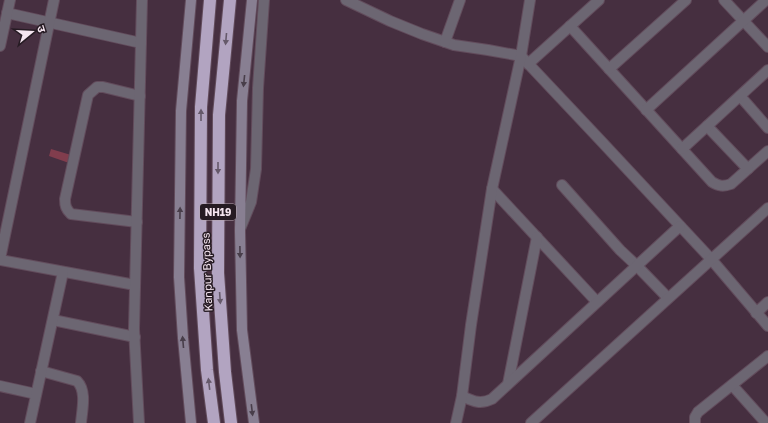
<svg xmlns="http://www.w3.org/2000/svg" width="768" height="423" font-family="'Golos Text','Noto Sans Devanagari',sans-serif">
<rect width="100%" height="100%" fill="#462f40"/>
<!-- building -->
<path fill="#813d4d" d="M51 149 71 155 69 163 49 156Z"/>
<g fill="none" stroke-linecap="round" stroke-linejoin="round">
<!-- street casing -->
<g stroke="#624c5c" stroke-width="12">
<g id="street">
<path d="M346 0 390 21 422 34 454 45 488 50 521 56 602 142 711 259 768 326"/>
<path d="M724 0 768 47"/>
<path d="M7 13 141 43"/>
<path d="M570 26 712 182C719 186 723 187 731 184L768 151"/>
<path d="M445 42 460 0"/>
<path d="M0 46 10 0"/>
<path d="M528 64 599 0"/>
<path d="M609 69 686 0"/>
<path d="M740 96 768 128"/>
<path d="M646 110 766 0"/>
<path d="M707 126 748 169"/>
<path d="M682 149 768 70"/>
<path d="M562 185 620 250 637 266 668 298"/>
<path d="M492 189 597 302"/>
<path d="M137 222 71 214C66 209 65 206 65 199L88 95 97 87H103L140 96"/>
<path d="M240 229 251 202 256 169 258 88 264 0"/>
<path d="M0 259 54 0"/>
<path d="M0 260 135 285"/>
<path d="M756 313 768 302"/>
<path d="M53 320 135 337"/>
<path d="M41 371 77 381C87 391 82 410 81 423"/>
<path d="M508 384 537 237"/>
<path d="M732 385 766 423"/>
<path d="M0 386 36 394"/>
<path d="M462 396C473 401 480 405 492 399L680 226"/>
<path d="M30 423 63 272"/>
<path d="M139 423 134 329 142 0"/>
<path d="M456 423 462 396 471 325 492 189 521 56 530 0"/>
<path d="M531 423 768 208"/>
<path d="M695 423V417L698 412 768 356"/>
</g>
</g>
<!-- secondary casing -->
<g stroke="#624c5c" stroke-width="12">
<g id="secondary">
<path d="M191 0 181 111 179 277 183 338 191 423"/>
<path d="M252 0 242 101 240 231 242 330 254 423"/>
</g>
</g>
<!-- highway casing -->
<g stroke="#624c5c" stroke-width="14">
<g id="highway">
<path d="M210 0 201 107 200 268 207 370 214 423"/>
<path d="M230 0 219 115 218 273 225 372 231 423"/>
</g>
</g>
<!-- street -->
<use href="#street" stroke="#6c6672" stroke-width="10"/>
<!-- secondary -->
<use href="#secondary" stroke="#887f92" stroke-width="10"/>
<!-- highway -->
<use href="#highway" stroke="#b2a4c1" stroke-width="12"/>
</g>
<!-- one-way arrows -->
<defs><path id="oneway-solid" d="M-6-.8H1V-3.2L6.5 0L1 3.2V.8H-6Z"/></defs>
<g fill="#65596a">
<use href="#oneway-solid" transform="translate(226 39) rotate(95)"/>
<use href="#oneway-solid" transform="translate(201 115) rotate(-90)"/>
<use href="#oneway-solid" transform="translate(218 168) rotate(90)"/>
<use href="#oneway-solid" transform="translate(220 298) rotate(86)"/>
<use href="#oneway-solid" transform="translate(209 384) rotate(-97)"/>
</g>
<g fill="#483e4a">
<use href="#oneway-solid" transform="translate(244 81) rotate(96)"/>
<use href="#oneway-solid" transform="translate(180 213) rotate(-89)"/>
<use href="#oneway-solid" transform="translate(240 252) rotate(89)"/>
<use href="#oneway-solid" transform="translate(183 342) rotate(-95)"/>
<use href="#oneway-solid" transform="translate(252 410) rotate(83)"/>
</g>
<g text-anchor="middle" stroke-width="3" stroke-linejoin="round" paint-order="stroke">
<!-- shield labels -->
<rect fill="#261b23" stroke="#b7a8b2" stroke-width="1" x="200" y="204" width="36" height="16" rx="3"/>
<g font-size="10" font-weight="bold" fill="#f5e5f0">
<text x="218" y="216">NH19</text>
</g>
<!-- street labels -->
<g font-size="11" fill="#f5e5f0" stroke="#261b23">
<text transform="translate(207 272) rotate(-92)" y="4">Kanpur Bypass</text>
</g>
</g>
<!-- north arrow -->
<g transform="translate(32 32) rotate(72)" stroke="#261b23" stroke-width="3" paint-order="stroke">
<path d="M0-3L7 15L0 10L-7 15Z" fill="#f5e5f0"/>
<text y="-6" font-size="11" font-weight="bold" text-anchor="middle" fill="#f5e5f0">उ</text>
</g>
</svg>
